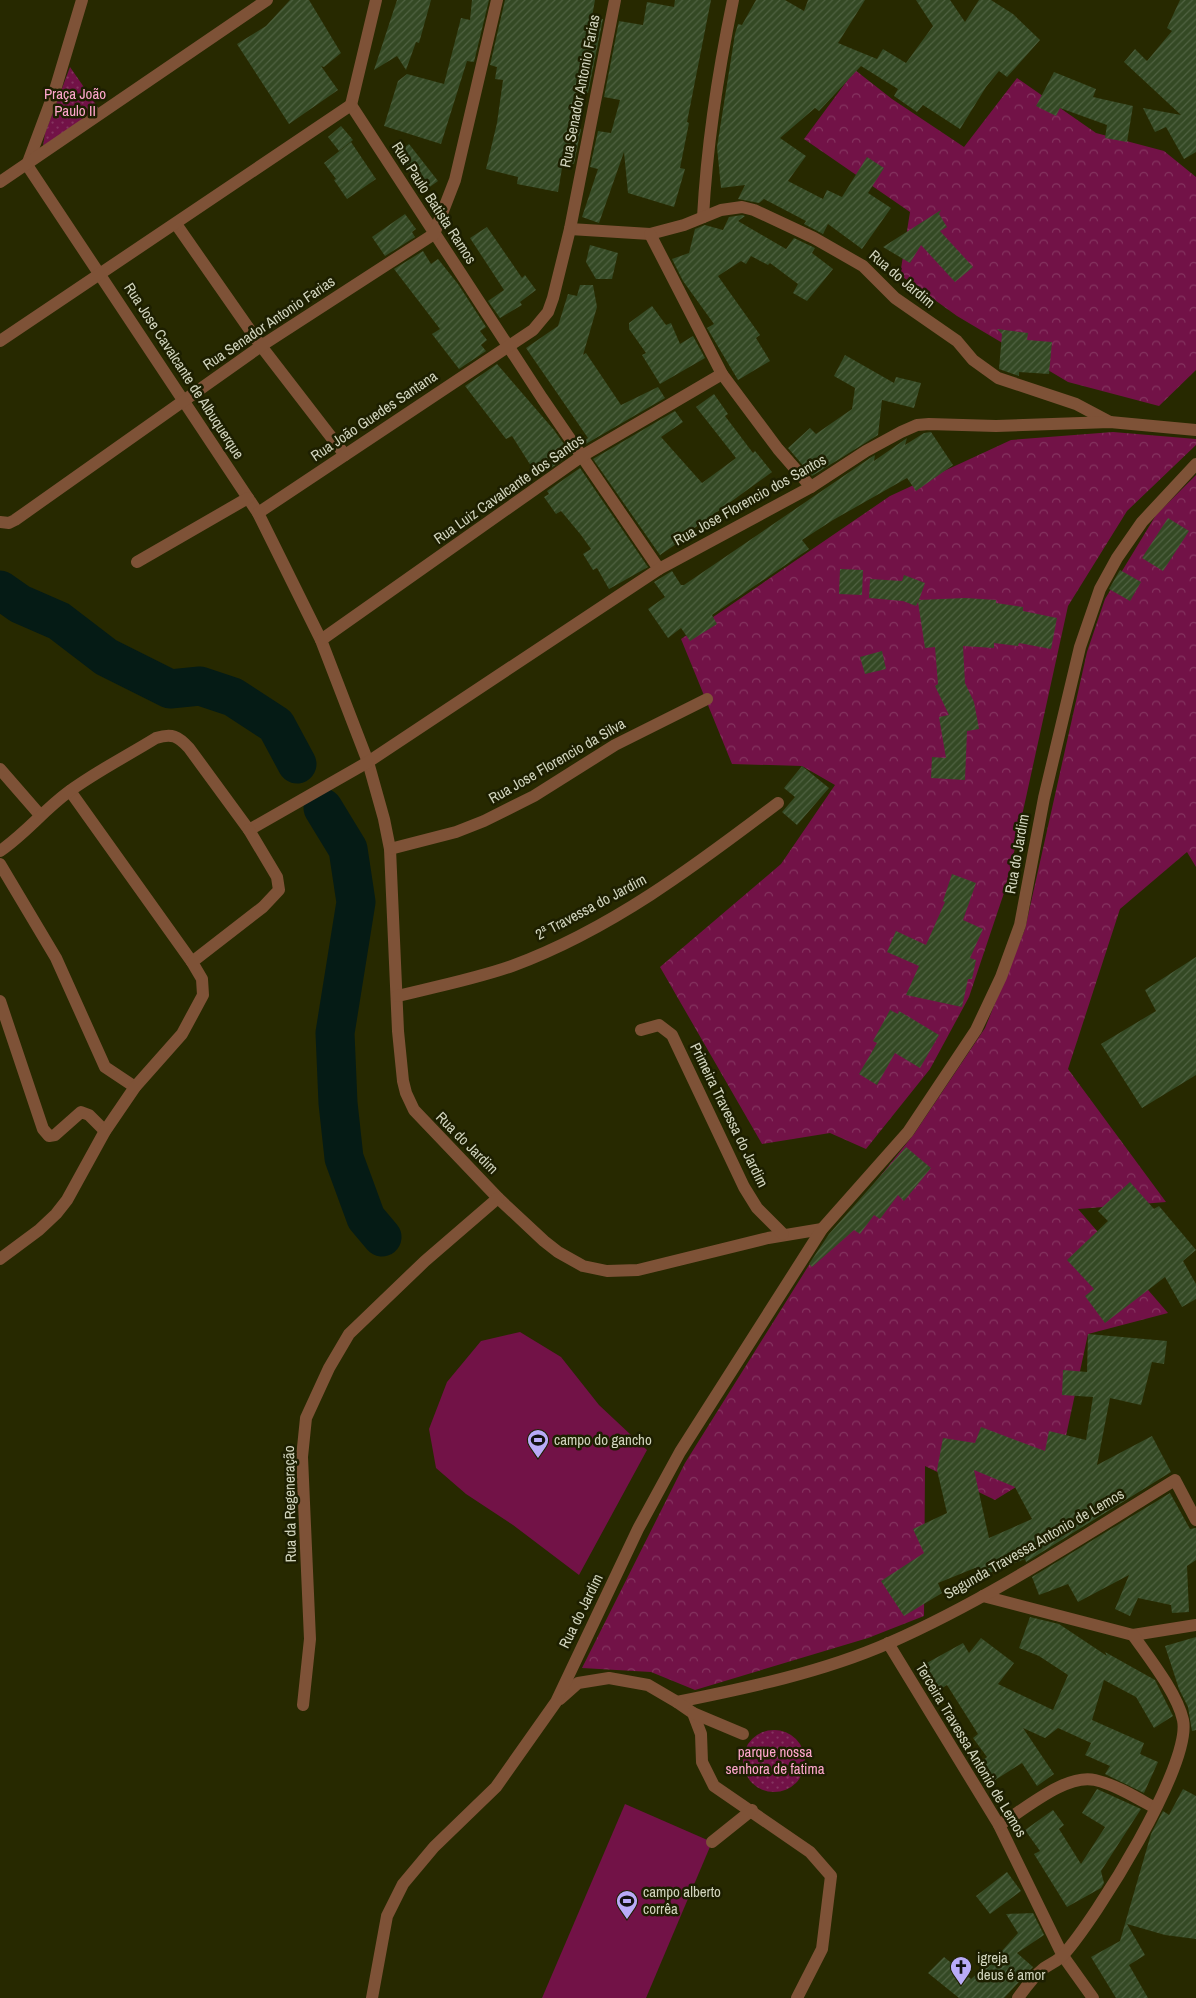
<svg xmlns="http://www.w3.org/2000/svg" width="1196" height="1998" font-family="'Archivo Narrow',sans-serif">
<defs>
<pattern id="forest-crowns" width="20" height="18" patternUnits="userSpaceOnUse" patternTransform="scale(1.25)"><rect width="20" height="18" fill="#721247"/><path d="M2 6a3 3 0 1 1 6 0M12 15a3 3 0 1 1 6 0" fill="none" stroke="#853460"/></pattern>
<pattern id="park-dots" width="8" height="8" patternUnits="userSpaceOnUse" patternTransform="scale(1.25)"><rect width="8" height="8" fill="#721247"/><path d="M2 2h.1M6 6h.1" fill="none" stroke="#853460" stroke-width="1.8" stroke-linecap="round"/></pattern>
<pattern id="building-hatch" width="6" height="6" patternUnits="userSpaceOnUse" patternTransform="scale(1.25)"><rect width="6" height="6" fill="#344924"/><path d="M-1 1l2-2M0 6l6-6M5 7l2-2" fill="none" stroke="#506242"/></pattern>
</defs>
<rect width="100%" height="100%" fill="#272900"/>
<!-- forest -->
<g fill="url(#forest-crowns)">
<path d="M855 70 892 99 964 147 1017 78 1096 133 1164 151 1196 177V370L1159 406 1068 382 957 316 900 275 910 212 804 139Z"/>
<path d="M1113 432 1196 439V445L1127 511 1068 606 1007 884 969 997 930 1069 866 1149 830 1133 762 1144 660 967 781 864 835 785 802 766 732 764 681 639 890 496 1011 440Z"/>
<path d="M1196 475V867L1187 852 1120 909 1068 1069 1166 1202 1078 1209 1168 1313 1088 1334 1061 1459 995 1500 925 1466 924 1616 868 1638 695 1690 651 1672 582 1668 685 1463 809 1265 914 1134 985 1028 1025 929 1087 652 1105 599 1156 515Z"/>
</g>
<!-- park -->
<g fill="url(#park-dots)">
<path d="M70 67 99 109 43 146 45 133Z"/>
<circle cx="774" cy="1761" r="31"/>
</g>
<!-- pitch -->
<g fill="#721247">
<path d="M520 1332 561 1357 599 1405 647 1450 579 1575 513 1525 466 1494 436 1468 429 1429 447 1382 481 1341Z"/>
<path d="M625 1804 712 1842 646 1998H542Z"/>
</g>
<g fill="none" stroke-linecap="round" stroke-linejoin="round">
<!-- river -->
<g stroke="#051b15" stroke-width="39">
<path d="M0 590 20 604 59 621 106 657 170 689 200 686 233 697 276 725 297 764"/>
<path d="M323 808 348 849 356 902 335 1033 338 1103 344 1158 366 1218 382 1237"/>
</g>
</g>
<!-- building -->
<g fill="url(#building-hatch)" fill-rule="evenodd">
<path d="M290 0H309L341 53 324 67 321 66 338 90 289 124 237 44 266 26Z"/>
<path d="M397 0H431L419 43 416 42 406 70 397 56 374 70Z"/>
<path d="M472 0H489L474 62 467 61 441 144 384 126 398 81 407 74 444 84 461 18 470 20Z"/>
<path d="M505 0H595L592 17 603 19 588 93 584 92 573 128 581 129 574 164 563 162 558 192 517 184 518 177 486 169 497 123 503 80 495 79 497 67 490 65Z"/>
<path d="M675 0H711L687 122 689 123 680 168 685 169 674 207 628 193 624 152 599 223 582 217 598 169 590 167 598 131 611 133 620 100 604 97 619 21 643 25 647 2 674 7Z"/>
<path d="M756 0H785L804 11 808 0H865L838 43 877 59 883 49 906 63 933 26 916 0H950L965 22 979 0H991L1013 14 1040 40 1007 77 999 71 986 87 960 129 923 105 917 112 894 96 898 89 861 66 819 111 815 108 780 138 806 156 788 181 823 199 827 190 842 197 867 157 884 168 868 193 891 208 862 249 828 224 823 234 804 224 806 221 764 199 759 203 738 199 745 185 721 188 717 147 735 34 738 24 742 25Z"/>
<path d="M1180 0H1196V152L1184 159 1166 127 1155 132 1143 108 1181 115 1124 62 1135 49 1147 61 1172 31 1167 28Z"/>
<path d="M1054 72 1096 89 1093 97 1133 106 1127 142 1105 138 1107 125 1060 108 1056 116 1036 106Z"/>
<path d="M341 126 353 140 339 151 328 137Z"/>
<path d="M351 142 376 179 347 199 334 180 336 179 324 163Z"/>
<path d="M409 144 438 181 424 191 396 154Z"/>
<path d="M941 210 939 214 947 227 940 231 973 267 955 282 921 245 910 263 883 247Z"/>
<path d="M405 214 416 229 412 232 415 237 385 256 372 237Z"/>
<path d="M742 215 745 216 738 221 786 249 794 238 815 248 812 253 833 269 807 301 793 293 798 284 770 263 768 265 751 256 746 264 741 261 718 276 760 335 756 338 770 361 738 380 707 328 714 324 683 281 672 259 689 253 695 229 705 225 723 230 729 217Z"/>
<path d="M487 227 522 278 525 275 536 290 520 302 522 305 500 318 488 301 504 290 470 238Z"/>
<path d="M590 245 618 253 612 279H596L586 262Z"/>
<path d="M423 251 431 264 438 259 458 284 486 327 480 331 487 340 481 345 486 351 459 369 432 334 440 329 394 269Z"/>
<path d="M580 285H593L597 307 583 355 586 353 621 405 658 387 665 398 584 445 582 442 588 438 526 348 558 326 568 294 577 296Z"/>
<path d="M652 306 666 325 671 323 680 344 693 336 705 358 660 384 642 355 646 353 629 329V323Z"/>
<path d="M997 329 1028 333 1027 340 1052 342 1049 374 1019 372V376L999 369 1002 334Z"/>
<path d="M845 355 894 383 896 377 921 383 914 408 882 400 878 435 812 476 788 448 810 428 816 434 852 409 855 388 834 376Z"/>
<path d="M497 364 554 430 571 454 538 477 512 436 506 439 465 386Z"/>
<path d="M714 394 728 414 725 416 753 453 755 451 772 472 678 540 679 542 660 555 662 558 593 459 675 411 683 422 661 437 702 483 736 458 696 407Z"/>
<path d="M931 432 953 465 916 491 907 478 833 520 802 540 809 549 712 615 717 624 690 641 681 628 668 638 648 609 665 597 654 582 672 571 681 585H684L870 458 875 455 874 461 907 438 905 445 924 433Z"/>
<path d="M580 468 648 567 609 589 597 568 593 570 583 554 591 549 581 535 561 511 556 514 544 497 549 494 547 491Z"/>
<path d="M1168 518 1189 531 1163 571 1142 558Z"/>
<path d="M840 569 863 570 862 595 839 594Z"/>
<path d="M1120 570 1141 582 1130 601 1109 589Z"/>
<path d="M904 575 925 583 919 600 965 598 996 600V603L1023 607V611L1057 618 1051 649 1019 643 1018 646 994 643V648L963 646 965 683 974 702 979 729 967 731 965 780 931 778 932 757 946 758 939 717 949 715 935 686 938 684 935 647 925 648 918 602 916 606 903 601 869 598 870 579 902 581Z"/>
<path d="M882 651 886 669 865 674 860 657Z"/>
<path d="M802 766 829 788 797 825 782 812 795 797 784 788Z"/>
<path d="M952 874 976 883 963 920 983 929 970 958 976 960 972 979H968L962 1007 906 995 919 966 887 952 896 931 926 945 945 902 943 901Z"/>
<path d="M1196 957V1075L1142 1108 1101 1044 1156 1011 1145 990Z"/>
<path d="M890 1010 898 1014 899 1011 939 1035 920 1068 895 1053 877 1085 859 1074 877 1043 873 1041Z"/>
<path d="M906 1147 931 1168 904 1201 898 1195 880 1219 874 1215 860 1234 854 1230 812 1267 809 1264 829 1234Z"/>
<path d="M1130 1182 1154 1209 1159 1206 1196 1250 1183 1261 1196 1284V1299L1182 1307 1165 1277 1105 1323 1085 1296 1094 1289 1067 1260 1108 1221 1098 1211Z"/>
<path d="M1088 1334 1167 1341 1164 1364 1152 1362 1141 1405 1110 1398 1097 1465 1152 1436 1171 1472 1026 1562 1025 1559 977 1578 975 1568 938 1583 942 1593 904 1616 881 1581 924 1553 913 1529 947 1513 937 1470 943 1438 975 1443 981 1427 1045 1451 1049 1431 1086 1440 1093 1397 1062 1395 1063 1370 1087 1372ZM974 1470 1015 1487 1032 1519 989 1538Z"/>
<path d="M1170 1493 1190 1529 1196 1528V1560L1187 1566 1189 1612 1172 1613 1171 1605 1138 1598 1130 1616 1115 1609 1129 1575 1078 1602 1068 1584 1039 1595 1032 1577Z"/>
<path d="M1030 1617 1059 1624 1107 1656 1105 1652 1155 1680 1173 1716 1154 1728 1136 1697 1104 1680 1092 1720 1144 1743 1140 1754 1158 1762 1144 1793 1105 1774 1110 1766 1085 1755 1091 1743 1058 1728 1045 1738 1023 1728 1054 1774 1037 1786 1022 1763 995 1780 983 1760 987 1757 973 1738 978 1734 947 1685 939 1690 925 1664 963 1643 969 1653 981 1638 1014 1663 998 1684 1053 1710 1068 1675 1039 1656 1019 1648Z"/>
<path d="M1196 1637V1730L1192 1731 1188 1707 1179 1689 1165 1646Z"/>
<path d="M1097 1789 1141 1809 1101 1871 1104 1883 1101 1888 1067 1907 1034 1854 1040 1851 1025 1830 1053 1810 1064 1825 1059 1829 1081 1864 1105 1827 1082 1813Z"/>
<path d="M1183 1789 1196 1796V1939L1165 1935 1127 1924 1145 1955 1129 1965 1148 1998H1116L1091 1957 1120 1941 1151 1834 1163 1811 1169 1815Z"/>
<path d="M1007 1872 1021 1891 990 1914 976 1896Z"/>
<path d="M1033 1913 1044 1935 1017 1953 1033 1967 1004 1998H959L928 1973 944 1957 971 1979 1001 1952 1018 1933 1006 1914Z"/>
</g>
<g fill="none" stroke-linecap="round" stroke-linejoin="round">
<!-- street -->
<g stroke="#7e5237" stroke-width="12">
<path d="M82 0 55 90 27 165 258 513 321 640 368 762 384 819 390 849 398 1031 403 1081 406 1093 414 1110 498 1198 544 1241 558 1252 583 1266 607 1271 638 1270 768 1238 822 1229"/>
<path d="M351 105 542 398 659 569"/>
<path d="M351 105 376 0"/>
<path d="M0 182 267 0"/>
<path d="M703 217C707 143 718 72 733 0"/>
<path d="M176 224 261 346 345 455"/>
<path d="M570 229 650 234 684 225 721 210 742 207 754 210 814 238 863 266 895 298 957 341 973 360 998 378 1076 404 1110 422"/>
<path d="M650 234 722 374 778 449 811 487"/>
<path d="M0 341 351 105"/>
<path d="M258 513 533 330 548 312 553 298 570 229 615 0"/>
<path d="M0 522 9 523 15 520 261 346 434 234 455 180 497 0"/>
<path d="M137 562 248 498"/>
<path d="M321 640 582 456 722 374"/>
<path d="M0 769 40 815"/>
<path d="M70 791 192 962"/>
<path d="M390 849 456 832 484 821 534 796 615 745 707 699"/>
<path d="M0 851C25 834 43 811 67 793 95 772 127 756 156 738 172 733 178 736 189 748L249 830 368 762 659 569 811 487 866 451 901 432 917 425 929 424 996 426 1110 422 1196 430"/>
<path d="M0 864 56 958 105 1067 135 1087"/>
<path d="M397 996C435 987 475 979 512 966 610 930 695 866 778 803"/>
<path d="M0 1001 43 1129 49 1136 55 1135 81 1112 89 1115 105 1131"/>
<path d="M641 1030 659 1025 672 1035 744 1187 757 1208 783 1234"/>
<path d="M0 1259 39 1230 56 1214 67 1200 105 1131 135 1087 182 1034 203 995 202 979 192 962 263 907 279 890 277 877 249 830"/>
<path d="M983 1596 1133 1635 1196 1625"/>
<path d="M888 1643 999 1825 1063 1956 1093 1998"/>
<path d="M560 1699 578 1683 609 1678 648 1685 677 1702C747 1688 823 1672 889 1643 989 1599 1082 1537 1175 1480L1196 1520"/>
<path d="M677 1702 693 1713 701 1734 702 1762 714 1786 810 1852 831 1876 822 1949 797 1998"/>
<path d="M303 1705 310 1639 302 1457 306 1418 329 1368 349 1334 425 1261 498 1198"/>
<path d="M693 1713 743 1734"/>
<path d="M999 1825C1024 1810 1066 1773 1095 1780 1116 1785 1137 1798 1155 1808"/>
<path d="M712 1842 752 1810"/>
<path d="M372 1998 387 1916 403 1884 434 1847 496 1787 556 1702 638 1529 680 1452 822 1229 908 1132 976 1030 1001 977 1020 925 1044 798 1080 647 1100 589 1117 558 1142 522 1196 464"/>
<path d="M1018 1998C1025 1988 1033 1977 1043 1969 1049 1964 1059 1961 1064 1954 1096 1918 1192 1765 1183 1720 1177 1693 1149 1658 1133 1635"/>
</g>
</g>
<!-- icons -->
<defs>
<g id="stadium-pin" transform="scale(1.125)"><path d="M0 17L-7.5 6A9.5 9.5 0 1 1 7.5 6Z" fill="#b9abf7" stroke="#1d1f00"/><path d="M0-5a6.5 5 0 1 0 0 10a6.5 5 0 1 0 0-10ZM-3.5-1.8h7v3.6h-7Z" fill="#111"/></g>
<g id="church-pin" transform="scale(1.125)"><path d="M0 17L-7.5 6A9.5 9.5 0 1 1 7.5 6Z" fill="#b9abf7" stroke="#1d1f00"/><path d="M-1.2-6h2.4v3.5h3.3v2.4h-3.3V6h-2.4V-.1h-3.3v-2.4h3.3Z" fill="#111"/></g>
</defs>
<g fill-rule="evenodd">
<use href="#stadium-pin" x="538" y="1440"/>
<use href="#stadium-pin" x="627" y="1901"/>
<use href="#church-pin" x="961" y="1967"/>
</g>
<g text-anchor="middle" stroke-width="5" stroke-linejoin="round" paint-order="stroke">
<!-- street labels -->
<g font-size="15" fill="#d1d4bd" stroke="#1d1f00">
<text transform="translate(580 91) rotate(-79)" y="5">Rua Senador Antonio Farias</text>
<text transform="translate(434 203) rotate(57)" y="5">Rua Paulo Batista Ramos</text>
<text transform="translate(902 279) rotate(40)" y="5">Rua do Jardim</text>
<text transform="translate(269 323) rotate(-34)" y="5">Rua Senador Antonio Farias</text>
<text transform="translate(184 371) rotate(57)" y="5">Rua Jose Cavalcante de Albuquerque</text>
<text transform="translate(374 416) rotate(-34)" y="5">Rua João Guedes Santana</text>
<text transform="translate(509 489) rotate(-35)" y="5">Rua Luiz Cavalcante dos Santos</text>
<text transform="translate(750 500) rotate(-29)" y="5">Rua Jose Florencio dos Santos</text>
<text transform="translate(557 761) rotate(-30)" y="5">Rua Jose Florencio da Silva</text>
<text transform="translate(1017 854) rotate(-80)" y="5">Rua do Jardim</text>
<text transform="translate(591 907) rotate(-28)" y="5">2ª Travessa do Jardim</text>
<text transform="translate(729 1115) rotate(64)" y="5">Primeira Travessa do Jardim</text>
<text transform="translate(467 1143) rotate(45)" y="5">Rua do Jardim</text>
<text transform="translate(290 1504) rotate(-91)" y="5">Rua da Regeneração</text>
<text transform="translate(1034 1544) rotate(-30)" y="5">Segunda Travessa Antonio de Lemos</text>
<text transform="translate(581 1611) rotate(-64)" y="5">Rua do Jardim</text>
<text transform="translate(971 1750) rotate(59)" y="5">Terceira Travessa Antonio de Lemos</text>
</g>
<!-- park labels -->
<g font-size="15" fill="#fea6cc" stroke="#1d1f00">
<text x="75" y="99">Praça João<tspan x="75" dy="17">Paulo II</tspan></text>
<text x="775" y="1757">parque nossa<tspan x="775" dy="17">senhora de fatima</tspan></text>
</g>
<!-- poi labels -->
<g font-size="15" fill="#d1d4bd" stroke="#1d1f00" text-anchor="start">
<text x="554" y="1445">campo do gancho</text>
<text x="643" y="1897">campo alberto<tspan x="643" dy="17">corrêa</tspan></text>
<text x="977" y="1963">igreja<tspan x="977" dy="17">deus é amor</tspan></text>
</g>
</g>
</svg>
